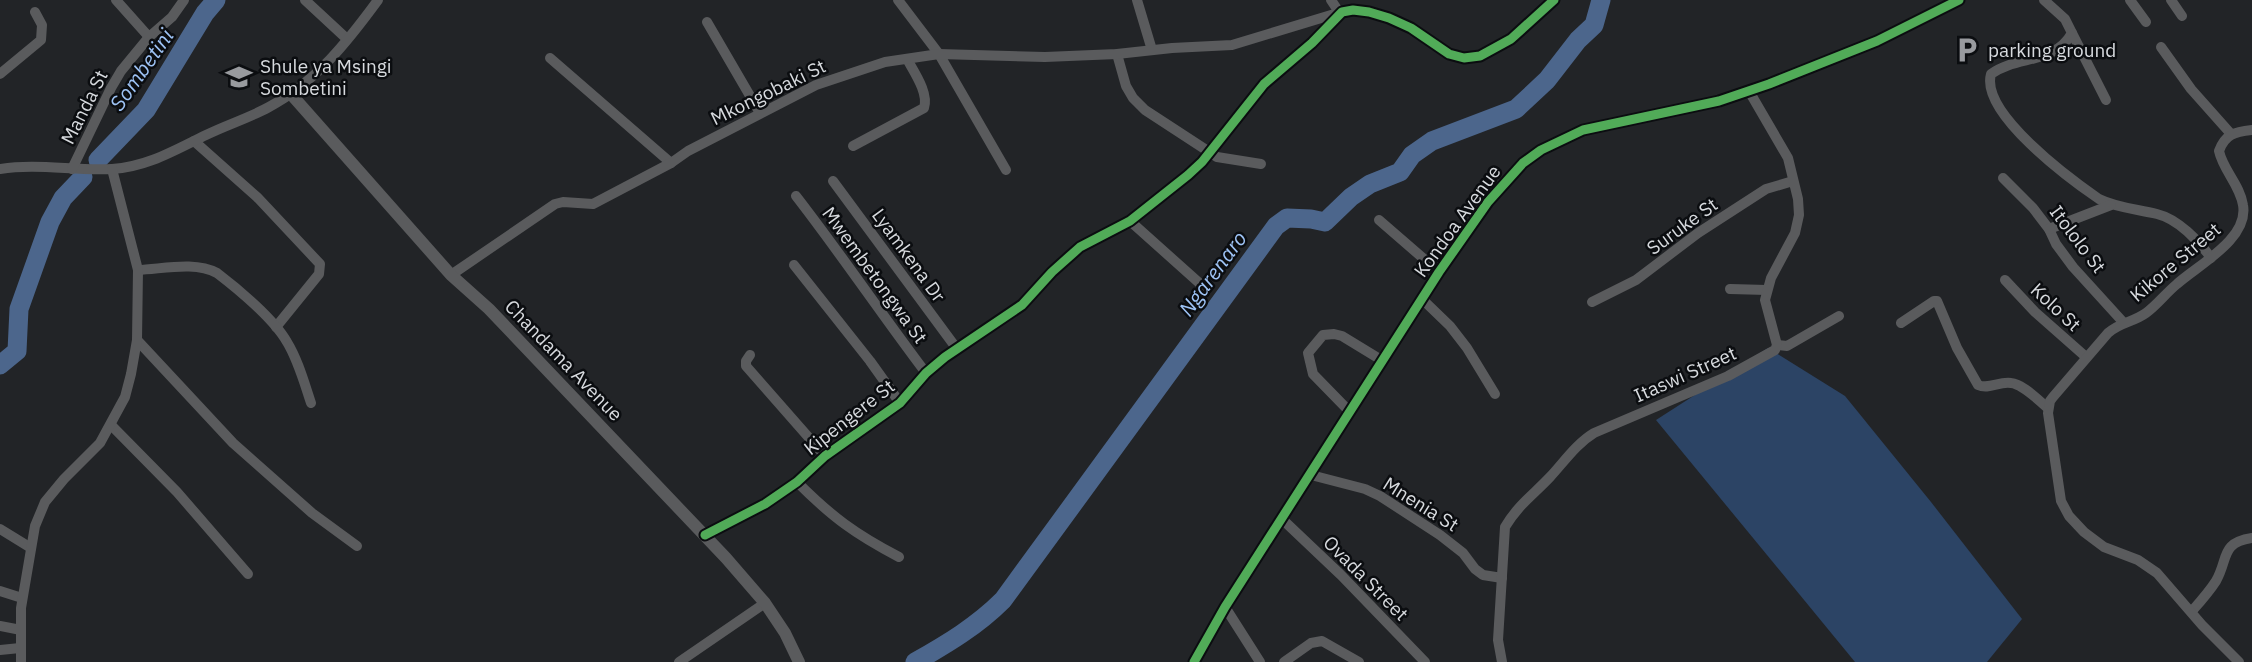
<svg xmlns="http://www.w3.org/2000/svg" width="2252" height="662" font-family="'IBM Plex Sans',sans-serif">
<rect width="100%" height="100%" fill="#222427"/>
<!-- grass -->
<path fill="#2c4465" d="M1768 348 1845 396 1931 502 2022 619 1987 662H1855L1656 420Z"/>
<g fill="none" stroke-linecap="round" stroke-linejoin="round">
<!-- river -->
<g stroke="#4c668c" stroke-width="19">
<path d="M98 160 146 110 205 13 216 0"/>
<path d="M0 365 17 351 19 309 50 222 63 198 83 177"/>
<path d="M915 662C947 644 977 626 1003 600L1276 226 1287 218 1311 219 1325 222 1351 197 1370 184 1400 172 1412 155 1432 141 1516 109 1547 80 1578 40 1594 25 1601 0"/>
</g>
<!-- minor -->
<g stroke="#5a5b5d" stroke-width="10">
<path d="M116 0 149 37"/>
<path d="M305 0 347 39"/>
<path d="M898 0 939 54 1006 170"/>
<path d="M1137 0 1152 50"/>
<path d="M1331 0 1339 12"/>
<path d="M2044 0 2065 19 2072 33C2054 65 2017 55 1991 74 1980 113 2070 179 2099 199 2117 208 2137 209 2157 214 2178 219 2199 241 2211 258"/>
<path d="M2130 0 2146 22"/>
<path d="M2171 0 2182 16"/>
<path d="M707 22 760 113"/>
<path d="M2072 33 2106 100"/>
<path d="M2161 47 2191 89 2231 134"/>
<path d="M1117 54 1126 86 1133 98 1145 110 1217 157 1261 164"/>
<path d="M550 58 671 163"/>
<path d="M0 74 41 40 42 25 35 12"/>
<path d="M194 141 257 197 320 264 319 274 276 327"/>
<path d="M853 146 924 108C929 93 914 72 907 59"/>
<path d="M0 169C37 163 74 171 112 169 147 167 175 150 206 135 226 125 249 118 269 107 315 83 348 41 378 0"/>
<path d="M72 169 111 88 121 71 149 37 172 17 184 0"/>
<path d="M2003 178 2033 208 2049 229 2056 244 2073 267 2123 322"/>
<path d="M833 181 957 349"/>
<path d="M796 196C841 254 882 315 926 373"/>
<path d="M1379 220 1439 272"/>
<path d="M1130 221 1206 289"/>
<path d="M2049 229 2111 205"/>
<path d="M794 265 870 361 900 403"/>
<path d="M138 270C163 269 195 261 217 273 238 289 274 319 287 342 298 360 304 382 311 403"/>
<path d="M451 275 555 204 563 202 593 204 671 163 688 151 816 85 885 62 939 54 1045 57 1117 54 1172 48 1232 45 1341 12"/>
<path d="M2005 280 2035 312 2086 357"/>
<path d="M1730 289 1767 290"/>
<path d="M1422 299 1450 326 1467 348 1495 394"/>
<path d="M1592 302 1636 280 1698 233 1766 189 1793 181"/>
<path d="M1901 323 1934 301H1937L1957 348 1978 385C1989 390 1999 381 2011 383 2023 384 2038 400 2048 408"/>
<path d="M137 340 233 443 312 513 357 546"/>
<path d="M1777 345 1787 346 1839 316"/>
<path d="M750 355 746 361V366L825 456"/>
<path d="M1350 412 1313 374 1308 353 1323 335 1334 334 1342 336 1383 361"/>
<path d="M111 425 177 492 248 574"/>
<path d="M1311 475 1365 489 1380 496 1440 535 1463 553 1475 569 1483 575 1502 578"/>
<path d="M797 482C832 517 855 534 899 557"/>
<path d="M1282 519 1341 575 1425 662"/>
<path d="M0 529 31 548"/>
<path d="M705 535 765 504 797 482 825 456 900 403 926 373 945 357 1022 305 1052 272 1080 247 1130 221 1188 175 1202 162 1264 84 1312 43 1342 12 1353 10 1369 12 1389 18 1411 28 1449 54 1464 58 1480 56 1511 39 1554 0"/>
<path d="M0 591 22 598"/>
<path d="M1225 607 1260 662"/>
<path d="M2192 611C2200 602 2209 592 2216 581 2229 558 2220 543 2252 538"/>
<path d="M0 626 21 630"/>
<path d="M0 650 20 648"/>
<path d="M21 662V608L35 526 45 502 64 479 100 443 125 397 131 374 137 340 138 270 112 169"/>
<path d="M679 662 765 603"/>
<path d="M1194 662 1225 607 1439 272 1488 202 1523 163 1541 150 1583 130 1719 101 1769 84 1877 41 1959 0"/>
<path d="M1284 662 1311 643 1322 641 1359 662"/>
<path d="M1502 662 1498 640 1505 527C1518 505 1533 495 1550 477 1564 462 1576 444 1594 433L1728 376 1775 350 1777 345 1765 300 1771 278 1795 233 1799 215 1798 199 1788 158 1749 91"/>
<path d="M2239 662 2202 625 2157 573 2138 560 2104 547 2084 532 2069 516 2061 501 2048 413 2050 401 2053 397 2108 333C2120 322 2134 322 2146 313 2157 305 2166 293 2177 284 2198 265 2249 239 2243 205 2240 185 2223 170 2219 151 2225 134 2235 132 2252 130"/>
</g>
<!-- tertiary -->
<path stroke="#5a5b5d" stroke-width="12" d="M290 93 451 275 489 309 726 558 765 603 785 633 799 662"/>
<!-- cycleway casing -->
<g stroke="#0b0d10" stroke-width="13">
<g id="cycleway">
<path d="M705 535 765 504 797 482 825 456 900 403 926 373 945 357 1022 305 1052 272 1080 247 1130 221 1188 175 1202 162 1264 84 1312 43 1342 12 1353 10 1369 12 1389 18 1411 28 1449 54 1464 58 1480 56 1511 39 1554 0"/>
<path d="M1194 662 1225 607 1439 272 1488 202 1523 163 1541 150 1583 130 1719 101 1769 84 1877 41 1959 0"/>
</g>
</g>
<!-- cycleway -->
<use href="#cycleway" stroke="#51ab58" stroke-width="9"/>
</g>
<!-- icons -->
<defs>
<g id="parking-bare" transform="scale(2.1)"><path d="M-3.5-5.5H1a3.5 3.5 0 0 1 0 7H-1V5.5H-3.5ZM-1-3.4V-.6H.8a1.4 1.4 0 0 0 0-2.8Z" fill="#989a9e" stroke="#0b0d10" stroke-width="2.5" paint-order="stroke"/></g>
<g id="school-bare" transform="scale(2.1)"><path d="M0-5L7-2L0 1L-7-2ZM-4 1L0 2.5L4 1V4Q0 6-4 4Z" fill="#989a9e" stroke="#0b0d10" stroke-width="2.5" paint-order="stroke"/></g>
</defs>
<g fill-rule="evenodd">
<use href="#parking-bare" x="1967" y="50"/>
<use href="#school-bare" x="239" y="77"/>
</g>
<g text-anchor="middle" stroke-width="5" stroke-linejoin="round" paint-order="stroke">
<!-- poi labels -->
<g font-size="19" fill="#d7dade" stroke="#0b0d10" text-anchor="start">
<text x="1988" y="57">parking ground</text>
<text x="260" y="73">Shule ya Msingi<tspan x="260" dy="22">Sombetini</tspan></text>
</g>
<!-- street labels -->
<g font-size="19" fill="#d7dade" stroke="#0b0d10">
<text transform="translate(768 92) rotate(-26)" y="7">Mkongobaki St</text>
<text transform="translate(84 107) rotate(-63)" y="7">Manda St</text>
<text transform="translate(1457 221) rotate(-54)" y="7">Kondoa Avenue</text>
<text transform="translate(1682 226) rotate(-36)" y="7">Suruke St</text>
<text transform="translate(2078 239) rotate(53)" y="7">Itololo St</text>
<text transform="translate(909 255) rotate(54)" y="7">Lyamkena Dr</text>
<text transform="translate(2175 262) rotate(-40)" y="7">Kikore Street</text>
<text transform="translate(875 275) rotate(54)" y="7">Mwembetongwa St</text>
<text transform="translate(2056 307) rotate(43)" y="7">Kolo St</text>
<text transform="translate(564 360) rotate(46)" y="7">Chandama Avenue</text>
<text transform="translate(1685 374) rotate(-24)" y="7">Itaswi Street</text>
<text transform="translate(849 417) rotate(-38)" y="7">Kipengere St</text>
<text transform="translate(1421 504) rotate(32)" y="7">Mnenia St</text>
<text transform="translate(1366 578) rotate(45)" y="7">Ovada Street</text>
</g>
<!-- water labels -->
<g font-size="21" font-style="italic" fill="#9ec3f5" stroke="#0b0d10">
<text transform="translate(142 70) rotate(-55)" y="7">Sombetini</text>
<text transform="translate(1213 274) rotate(-54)" y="7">Ngarenaro</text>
</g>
</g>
</svg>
